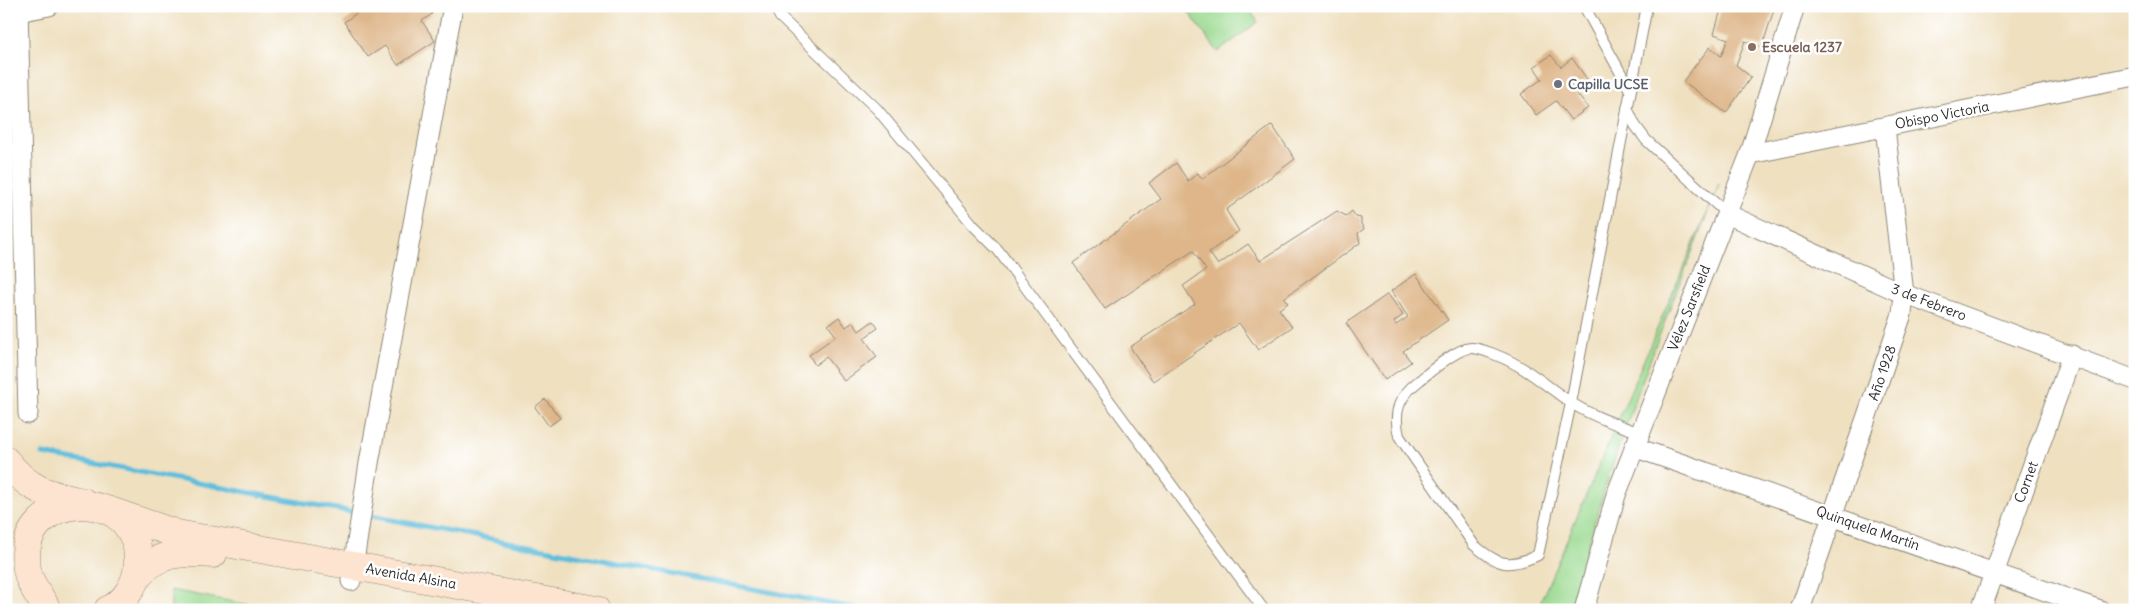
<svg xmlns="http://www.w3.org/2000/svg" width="2141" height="616" font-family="Delius,sans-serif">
<rect width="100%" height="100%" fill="#fff"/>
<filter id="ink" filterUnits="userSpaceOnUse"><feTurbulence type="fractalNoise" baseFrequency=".02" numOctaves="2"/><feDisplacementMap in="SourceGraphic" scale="10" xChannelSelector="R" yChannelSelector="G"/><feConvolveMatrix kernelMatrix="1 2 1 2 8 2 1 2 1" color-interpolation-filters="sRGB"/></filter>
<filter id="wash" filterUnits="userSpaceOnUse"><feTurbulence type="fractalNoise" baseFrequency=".0096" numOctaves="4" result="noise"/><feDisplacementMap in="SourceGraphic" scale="20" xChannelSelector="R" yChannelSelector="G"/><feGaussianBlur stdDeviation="1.12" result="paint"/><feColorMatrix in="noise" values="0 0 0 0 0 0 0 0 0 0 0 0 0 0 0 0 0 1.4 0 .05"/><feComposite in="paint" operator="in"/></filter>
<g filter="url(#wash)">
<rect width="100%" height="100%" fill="#efe0c0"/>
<!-- green -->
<g fill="#9ad98f" stroke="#62825d">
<path d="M1184 6H1247L1258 22 1218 52Z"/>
<path d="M1719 184C1664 324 1605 463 1572 610H1537Z"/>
<path d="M171 590 276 610H171Z"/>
</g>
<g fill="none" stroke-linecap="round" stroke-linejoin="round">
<!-- stream -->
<g stroke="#5ebddc" stroke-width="5">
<path d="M43 454 358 513"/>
<path d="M366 515 864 610"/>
</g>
</g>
<g id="blocks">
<!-- building -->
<g fill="#deb689">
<path d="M367 6H427L432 14 422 21 435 41 398 65 385 46 368 57 344 22Z"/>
<path d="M1722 6H1775L1762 47 1745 41 1736 65 1751 77 1726 113 1683 81 1710 47 1721 56 1728 39 1714 34Z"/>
<path d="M1551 55 1561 67 1572 58 1587 79 1573 89 1588 108 1571 120 1556 101 1536 115 1521 94 1542 79 1534 67Z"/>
<path d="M1272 125 1295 159 1226 210 1239 231 1209 252 1218 265 1248 244 1260 261 1337 211 1346 216 1352 211 1356 217 1361 218V224L1364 229 1358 233 1360 243 1284 298 1288 303 1279 309 1292 327 1258 350 1239 323 1153 381 1130 347 1195 304 1183 286 1206 270 1193 251 1105 309 1073 263 1161 199 1149 183 1176 163 1188 181 1198 173 1202 179Z"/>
<path d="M1416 274 1448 320 1403 351 1411 362 1385 380 1346 323 1388 294 1403 315 1394 322 1396 325 1408 317 1391 291Z"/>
<path d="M839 317 846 327 853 322 859 331 873 321 878 328 864 338 877 357 844 381 826 357 815 365 809 355 836 336 828 325Z"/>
<path d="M545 399 560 418 549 426 535 407Z"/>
</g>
</g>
</g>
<g filter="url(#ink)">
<use href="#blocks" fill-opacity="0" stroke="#8d8676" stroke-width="1"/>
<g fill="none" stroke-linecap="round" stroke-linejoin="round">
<!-- lane casing -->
<g stroke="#8d8676" stroke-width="12">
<g id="lane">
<path d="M774 6 780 17 877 109 974 226 998 250 1264 610"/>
<path d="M1584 6 1630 90"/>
<path d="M1627 108 1635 125 1646 140 1727 214"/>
<path d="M1640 433C1616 424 1591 416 1570 402 1545 385 1525 366 1496 355 1488 352 1480 348 1471 348 1457 348 1431 371 1420 380 1399 396 1393 411 1399 436L1474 545C1498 565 1508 569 1538 555L1571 403 1647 6"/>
</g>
</g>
<!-- street casing -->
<g stroke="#8d8676" stroke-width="21">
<g id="street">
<path d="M18 6 28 414"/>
<path d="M18 12 49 6"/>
<path d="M1750 154 2135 76"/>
<path d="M1727 214 1904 294 2135 380"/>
<path d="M1634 447 2100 610"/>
<path d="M351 581 369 463 453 6"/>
<path d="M1584 610 1616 495 1750 154 1795 6"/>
<path d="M1800 610 1902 314 1904 294 1885 127"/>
<path d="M1981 610 2072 355"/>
</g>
</g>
<!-- secondary casing -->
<g stroke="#8d8676" stroke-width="29">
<g id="secondary">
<path d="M6 461C30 491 47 494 83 502"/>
<path d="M110 511 177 534 596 610"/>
<path d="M136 579C155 552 182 551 213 554"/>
<path d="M47 610C41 596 29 585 27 569 13 485 151 482 137 572 134 587 123 604 108 610"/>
</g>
</g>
<!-- lane -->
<use href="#lane" stroke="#fff" stroke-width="10"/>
<!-- street -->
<use href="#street" stroke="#fff" stroke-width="19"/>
<!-- secondary -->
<use href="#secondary" stroke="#fde4d0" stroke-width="28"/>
</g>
</g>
<!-- markers -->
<circle fill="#8d6e63" stroke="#fff" stroke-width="2" cx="1752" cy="47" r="5"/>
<circle fill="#6b7280" stroke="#fff" stroke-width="2" cx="1558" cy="84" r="5"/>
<g text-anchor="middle" stroke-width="5" stroke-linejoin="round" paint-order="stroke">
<!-- education labels -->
<g font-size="14" font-weight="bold" fill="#785e54" stroke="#fff" text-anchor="start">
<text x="1762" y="52">Escuela 1237</text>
</g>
<!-- worship labels -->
<g font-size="14" font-weight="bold" fill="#5b616d" stroke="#fff" text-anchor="start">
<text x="1568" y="89">Capilla UCSE</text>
</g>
<!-- street labels -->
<g font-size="14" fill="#2b2b2b" stroke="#fff">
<text transform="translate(1942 115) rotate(-11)" y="5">Obispo Victoria</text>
<text transform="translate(1929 302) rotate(21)" y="5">3 de Febrero</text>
<text transform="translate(1689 308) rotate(-68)" y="5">Vélez Sarsfield</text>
<text transform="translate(1882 373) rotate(-71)" y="5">Año 1928</text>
<text transform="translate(2026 482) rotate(-70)" y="5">Cornet</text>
<text transform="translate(1868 528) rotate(19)" y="5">Quinquela Martín</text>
<text transform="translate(411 576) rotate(10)" y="5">Avenida Alsina</text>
</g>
</g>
<!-- margin -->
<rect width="2141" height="616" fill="none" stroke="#fff" stroke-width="25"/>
</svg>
